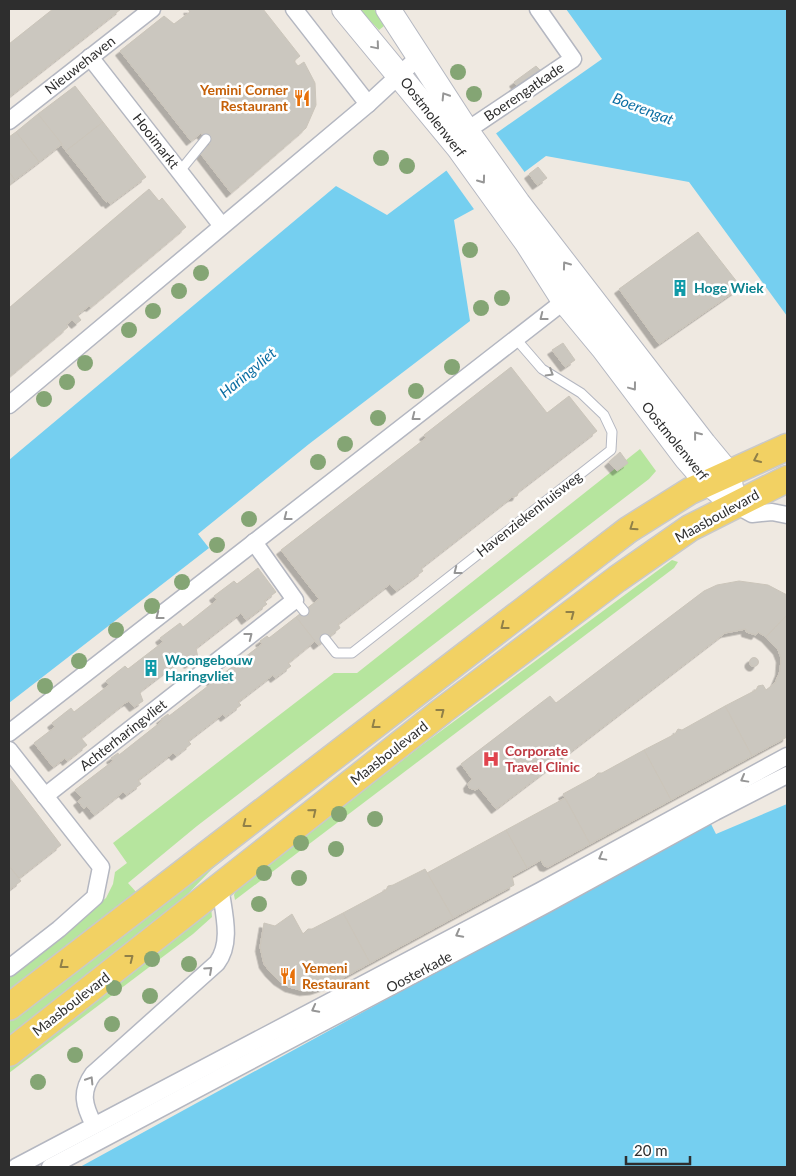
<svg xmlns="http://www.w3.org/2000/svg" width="796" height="1176" font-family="Lato,sans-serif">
<defs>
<filter id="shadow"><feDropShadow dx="-4.5" dy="4.5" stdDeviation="0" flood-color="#0004"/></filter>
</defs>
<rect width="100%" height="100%" fill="#efe9e1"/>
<!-- green -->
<g fill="#b6e59e">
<path d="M359 9H374L384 26 379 30Z"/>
<path d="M640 449 656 471 649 479 197 826 128 883 138 894 9 993V973L106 898 113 884 115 872 127 863 113 843 334 673H357Z"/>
<path d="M666 521 618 554 255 834 212 869 177 905 9 1039V1019L611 553Z"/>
<path d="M672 560 678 562 674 568 235 900 234 895 236 890 422 745Z"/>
<path d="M211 907 212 917 193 934 9 1073V1062Z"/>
</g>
<!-- water -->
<g fill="#75cff0">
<path d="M566 9H787V316L689 182 546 156 476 208 454 220 470 321 309 444 198 534 209 548 9 703V460L336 186 387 215 498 132 602 59Z"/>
<path d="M787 804V1167H80L710 822 716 834Z"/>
</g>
<!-- pier -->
<path fill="#efe9e1" d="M495 132 526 174 476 212 446 170Z"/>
<!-- building -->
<g fill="#cbc7bf" stroke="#cbc5ba" filter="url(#shadow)">
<path d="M53 9H121L9 97V44Z"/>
<path d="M188 9H263L300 56 294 61 298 66 304 62 315 83 316 105 306 128 231 193 200 153 210 145 206 139 201 133 191 141 120 51 164 16 174 24 190 12Z"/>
<path d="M536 66 540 70 517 86 514 82Z"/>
<path d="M75 86 103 122 66 151 38 114Z"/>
<path d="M38 114 62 144 39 162 16 132Z"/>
<path d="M103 122 146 177 110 204 108 201 106 202 66 151Z"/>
<path d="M16 132 39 162 15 180 9 172V137Z"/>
<path d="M538 167 547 178 537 185 529 174Z"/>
<path d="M9 172 15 180 9 186Z"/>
<path d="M149 189 159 201 162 198 186 227 91 307 89 306 77 315 81 320 76 324 72 320 66 325 68 327 9 377V308Z"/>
<path d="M698 232 741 287 659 344 619 289Z"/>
<path d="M563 343 575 360 565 367 552 350Z"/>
<path d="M511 367 547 413 569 396 597 431 519 491 517 496 512 497 421 568 423 571 396 591 390 584 338 624 340 628 318 645 296 617 319 599 281 550 426 438 424 435Z"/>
<path d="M620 452 628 463 617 471 609 462Z"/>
<path d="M258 568 276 592 264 601 267 604 246 620 241 613 196 648 198 658 189 664 184 660H181L142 690 140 693 143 701 134 707 129 701 125 703 81 738 87 745 67 761 65 758 53 767 34 743 55 727 52 723 71 708 74 712 109 685 106 681 125 666 128 669 163 642 160 638 180 623 183 627 217 600 214 596 234 581 237 584Z"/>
<path d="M739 581 768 585 787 595V615L766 637 758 632 756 635 746 632V629L725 633 565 756 559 748 549 756 553 761 551 767 496 809 479 788 475 790 469 788 468 784 472 779 461 764 550 696 556 703 704 591 717 585Z"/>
<path d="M787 615V737L752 756 725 706 756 690 758 686 763 685 766 690 775 683 780 671 781 658 778 650 766 637Z"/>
<path d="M296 617 315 641 288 663 291 666 275 678 273 675 238 702 241 705 225 717 223 714 188 741 191 744 176 756 173 753 138 780 141 784 126 795 123 792 94 815 87 806 84 809 78 801 82 798 75 790 113 761 111 758 118 753 119 755 162 721 161 719 168 714 169 716 212 683 211 680 217 675 219 677 262 644 260 641 267 636 269 638Z"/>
<circle cx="754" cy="662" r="4.5"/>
<path d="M725 706 752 756 671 800 644 750 675 734 678 729 682 730Z"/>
<path d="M644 750 671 800 590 844 563 794 594 777 598 773H602Z"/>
<path d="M9 777 61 845 19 878 9 866Z"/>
<path d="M565 798 590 844 548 867 544 866 541 860 527 868 506 830Z"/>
<path d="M506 830 527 868 512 876 514 885 453 918 427 873Z"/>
<path d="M9 866 21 881 9 890Z"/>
<path d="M425 869 453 918 370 963 343 913 386 890 388 886 393 885Z"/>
<path d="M343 913 370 963 330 985 315 990 304 991 289 987 278 980 270 972 264 964 260 947 264 923 275 926 292 914 303 934 308 929H312Z"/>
</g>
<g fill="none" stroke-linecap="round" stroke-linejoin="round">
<!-- lane casing -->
<g stroke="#b4b7c1" stroke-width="11">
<g id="lane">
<path d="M180 171 206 139"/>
<path d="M295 600 304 611"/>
<path d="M325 639 336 653H352L611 450 612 432 604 415 581 393 542 369 516 339"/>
</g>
</g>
<!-- street casing -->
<g stroke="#b4b7c1" stroke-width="19">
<g id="street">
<path d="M294 9 368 104"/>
<path d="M90 57 222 226"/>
<path d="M9 121 152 9"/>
<path d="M475 125 573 59 538 9"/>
<path d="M9 405 368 104 420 56"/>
<path d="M734 504 752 514 772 512 787 515"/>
<path d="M9 733 572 295"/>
<path d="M9 750 101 867 95 897 59 929 9 968"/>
<path d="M45 796 295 600 254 542"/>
<path d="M94 1125C84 1106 80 1092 93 1074L217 963C233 942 223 911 220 886"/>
<path d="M16 1167 540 891 787 756"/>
<path d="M50 1167 547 904 715 812 787 775"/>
</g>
</g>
<!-- secondary casing -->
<g stroke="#b4b7c1" stroke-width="26">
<g id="secondary">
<path d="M344 9 458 147 527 243 564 301 603 348 686 458 707 482 734 504"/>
<path d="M388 9 471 137 518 203 704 444 728 473 732 492"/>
</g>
</g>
<!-- primary casing -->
<g stroke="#c9c9c9" stroke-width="29">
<g id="primary">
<path d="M9 1007 628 530 690 491 787 447"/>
<path d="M9 1053 442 711 617 579 690 528 787 479"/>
</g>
</g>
<!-- lane -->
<use href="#lane" stroke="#fff" stroke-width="9"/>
<!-- street -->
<use href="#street" stroke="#fff" stroke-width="16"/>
<!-- secondary -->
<use href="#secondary" stroke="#fff" stroke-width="24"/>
<!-- primary -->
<use href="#primary" stroke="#f2d163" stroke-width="26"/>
</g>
<!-- trees -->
<g fill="#84a574">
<circle cx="458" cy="72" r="8"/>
<circle cx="474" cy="94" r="8"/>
<circle cx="381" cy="158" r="8"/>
<circle cx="407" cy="166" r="8"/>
<circle cx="470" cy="250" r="8"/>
<circle cx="201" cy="273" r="8"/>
<circle cx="179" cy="291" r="8"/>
<circle cx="502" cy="298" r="8"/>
<circle cx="481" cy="308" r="8"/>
<circle cx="153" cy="311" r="8"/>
<circle cx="129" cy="330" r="8"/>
<circle cx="85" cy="363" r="8"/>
<circle cx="452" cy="367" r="8"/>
<circle cx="67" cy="382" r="8"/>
<circle cx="416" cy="391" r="8"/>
<circle cx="44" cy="399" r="8"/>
<circle cx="378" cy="418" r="8"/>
<circle cx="345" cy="444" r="8"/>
<circle cx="318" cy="462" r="8"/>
<circle cx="249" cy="519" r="8"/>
<circle cx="217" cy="545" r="8"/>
<circle cx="182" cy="582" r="8"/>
<circle cx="152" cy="606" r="8"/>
<circle cx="116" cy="630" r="8"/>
<circle cx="79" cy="661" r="8"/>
<circle cx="45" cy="686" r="8"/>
<circle cx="339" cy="814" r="8"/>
<circle cx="375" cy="819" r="8"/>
<circle cx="301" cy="843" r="8"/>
<circle cx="336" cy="849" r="8"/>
<circle cx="264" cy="873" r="8"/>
<circle cx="299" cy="878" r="8"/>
<circle cx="259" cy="904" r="8"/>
<circle cx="152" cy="959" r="8"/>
<circle cx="189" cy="964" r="8"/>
<circle cx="114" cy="988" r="8"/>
<circle cx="150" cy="996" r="8"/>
<circle cx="112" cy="1024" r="8"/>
<circle cx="75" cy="1055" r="8"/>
<circle cx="38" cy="1082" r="8"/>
</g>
<!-- one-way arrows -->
<defs><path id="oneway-chevron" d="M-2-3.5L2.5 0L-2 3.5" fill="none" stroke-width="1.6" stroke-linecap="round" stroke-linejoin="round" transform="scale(1.25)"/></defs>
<g stroke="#969696">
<use href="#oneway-chevron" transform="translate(376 46) rotate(50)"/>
<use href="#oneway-chevron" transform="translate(445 96) rotate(-122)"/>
<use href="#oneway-chevron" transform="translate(482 180) rotate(54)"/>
<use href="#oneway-chevron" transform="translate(566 265) rotate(-126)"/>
<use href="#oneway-chevron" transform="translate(543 317) rotate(142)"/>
<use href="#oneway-chevron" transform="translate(550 373) rotate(31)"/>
<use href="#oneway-chevron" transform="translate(633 387) rotate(53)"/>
<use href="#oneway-chevron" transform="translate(415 417) rotate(142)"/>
<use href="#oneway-chevron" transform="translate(697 435) rotate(-128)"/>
<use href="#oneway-chevron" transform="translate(287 517) rotate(142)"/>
<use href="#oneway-chevron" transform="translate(457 571) rotate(142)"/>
<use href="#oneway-chevron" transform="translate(159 616) rotate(142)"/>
<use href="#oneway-chevron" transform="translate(249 636) rotate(-38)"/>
<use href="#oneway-chevron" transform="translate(744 779) rotate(151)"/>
<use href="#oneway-chevron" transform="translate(602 857) rotate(151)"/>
<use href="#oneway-chevron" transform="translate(459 934) rotate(152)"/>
<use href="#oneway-chevron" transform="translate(209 970) rotate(-42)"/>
<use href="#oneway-chevron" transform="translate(315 1009) rotate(152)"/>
<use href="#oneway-chevron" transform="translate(90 1080) rotate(-58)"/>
</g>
<g stroke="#908048">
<use href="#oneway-chevron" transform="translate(757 459) rotate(155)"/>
<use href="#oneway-chevron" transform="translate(633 527) rotate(145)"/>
<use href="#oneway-chevron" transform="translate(571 614) rotate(-37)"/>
<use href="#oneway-chevron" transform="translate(504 626) rotate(142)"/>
<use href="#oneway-chevron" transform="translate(441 712) rotate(-38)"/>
<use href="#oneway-chevron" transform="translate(375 725) rotate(142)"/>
<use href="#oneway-chevron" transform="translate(313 812) rotate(-39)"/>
<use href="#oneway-chevron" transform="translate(246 824) rotate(143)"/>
<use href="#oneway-chevron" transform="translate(130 958) rotate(-38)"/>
<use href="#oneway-chevron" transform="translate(63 965) rotate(142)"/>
</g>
<!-- icons -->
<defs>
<g id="restaurant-bare" transform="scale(1.35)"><path d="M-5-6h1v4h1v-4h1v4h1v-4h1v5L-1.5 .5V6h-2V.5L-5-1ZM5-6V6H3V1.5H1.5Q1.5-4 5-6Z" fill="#e8710a" stroke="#fff" stroke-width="2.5" paint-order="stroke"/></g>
<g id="building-bare" transform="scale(1.35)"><path d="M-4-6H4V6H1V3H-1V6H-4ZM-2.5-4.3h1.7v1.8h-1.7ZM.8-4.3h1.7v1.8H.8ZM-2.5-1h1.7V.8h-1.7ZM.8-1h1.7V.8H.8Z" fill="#0f9aa8" stroke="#fff" stroke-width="2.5" paint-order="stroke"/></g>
<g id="hospital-bare" transform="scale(1.35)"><path d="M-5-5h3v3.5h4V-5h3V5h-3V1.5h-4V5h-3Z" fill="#e0444e" stroke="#fff" stroke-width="2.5" paint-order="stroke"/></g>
</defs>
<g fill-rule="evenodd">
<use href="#restaurant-bare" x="302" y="98"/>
<use href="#building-bare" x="680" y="288"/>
<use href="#building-bare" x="151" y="668"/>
<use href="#hospital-bare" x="491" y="759"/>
<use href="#restaurant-bare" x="288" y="976"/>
</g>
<g text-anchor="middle" stroke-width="5" stroke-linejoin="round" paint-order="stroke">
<!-- street labels -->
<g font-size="14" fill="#2e2e2e" stroke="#fff">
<text transform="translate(80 65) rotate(-38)" y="5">Nieuwehaven</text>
<text transform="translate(524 92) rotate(-34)" y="5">Boerengatkade</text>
<text transform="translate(433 117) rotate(52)" y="5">Oostmolenwerf</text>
<text transform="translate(156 141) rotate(52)" y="5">Hooimarkt</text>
<text transform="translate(675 441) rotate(51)" y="5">Oostmolenwerf</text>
<text transform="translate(529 514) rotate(-38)" y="5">Havenziekenhuisweg</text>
<text transform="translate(717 516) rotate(-29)" y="5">Maasboulevard</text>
<text transform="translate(123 735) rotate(-38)" y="5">Achterharingvliet</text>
<text transform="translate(389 753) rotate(-38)" y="5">Maasboulevard</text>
<text transform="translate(419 972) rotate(-28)" y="5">Oosterkade</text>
<text transform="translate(71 1004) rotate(-38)" y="5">Maasboulevard</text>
</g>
<!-- food labels -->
<g font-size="14" font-weight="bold" fill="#c56008" stroke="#fff" text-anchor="end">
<text x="288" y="95">Yemini Corner<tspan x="288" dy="16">Restaurant</tspan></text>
<text x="302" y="973" text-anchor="start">Yemeni<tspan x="302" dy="16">Restaurant</tspan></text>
</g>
<!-- culture labels -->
<g font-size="14" font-weight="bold" fill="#0d838f" stroke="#fff" text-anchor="start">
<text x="694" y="293">Hoge Wiek</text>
<text x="165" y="665">Woongebouw<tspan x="165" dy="16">Haringvliet</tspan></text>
</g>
<!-- health labels -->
<g font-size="14" font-weight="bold" fill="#be3a42" stroke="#fff" text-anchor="start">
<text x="505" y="756">Corporate<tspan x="505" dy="16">Travel Clinic</tspan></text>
</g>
<!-- water labels -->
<g font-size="15" font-style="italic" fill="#0d6fa3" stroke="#fff">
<text transform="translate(643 109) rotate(21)" y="5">Boerengat</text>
<text transform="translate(248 373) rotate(-40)" y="5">Haringvliet</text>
</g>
</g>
<!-- border -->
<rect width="796" height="1176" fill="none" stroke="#2e2e2e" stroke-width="20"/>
<!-- scale -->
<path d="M626 1156v8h64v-8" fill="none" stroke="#2e2e2e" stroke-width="2.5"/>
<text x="634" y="1156" font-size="15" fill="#2e2e2e" stroke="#ffffff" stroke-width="4" paint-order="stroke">20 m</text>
</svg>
